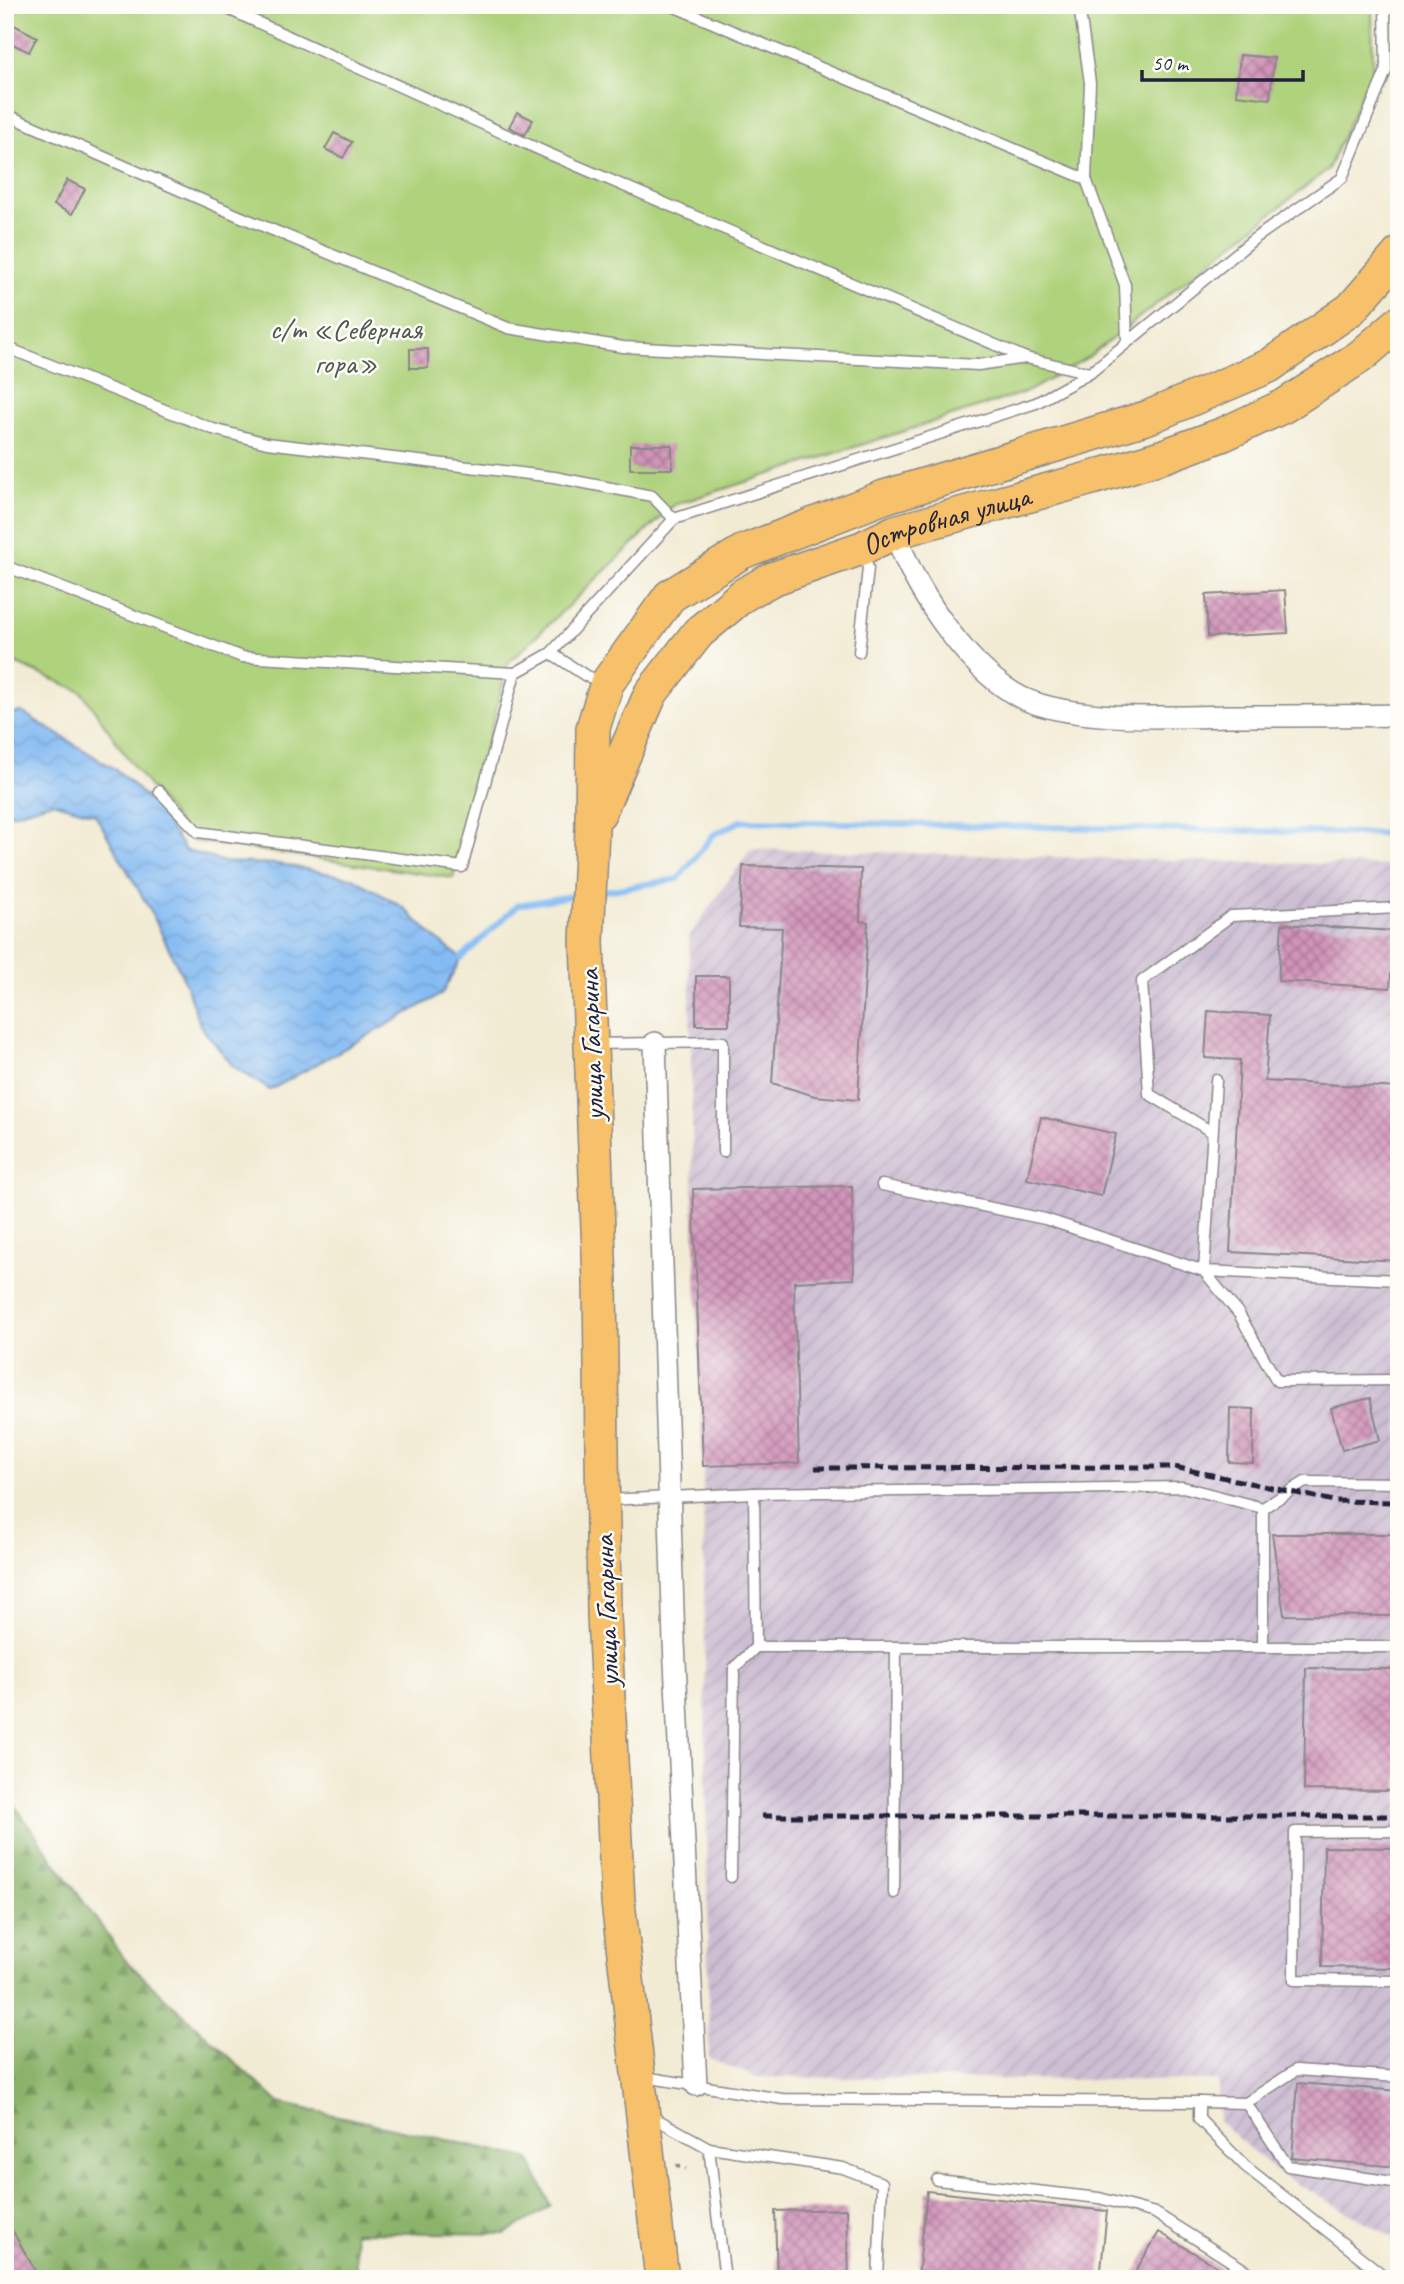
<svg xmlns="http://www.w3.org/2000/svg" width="1404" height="2284" font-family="Caveat,sans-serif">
<defs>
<pattern id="industrial-furrows" width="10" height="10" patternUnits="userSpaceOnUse" patternTransform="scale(1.75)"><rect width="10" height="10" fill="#cdbed3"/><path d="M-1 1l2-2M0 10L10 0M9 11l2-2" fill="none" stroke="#b0a3b6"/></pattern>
<pattern id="forest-firs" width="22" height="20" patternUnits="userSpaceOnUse" patternTransform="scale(1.75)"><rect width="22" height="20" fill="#8bb46b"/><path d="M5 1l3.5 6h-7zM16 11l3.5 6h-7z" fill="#719259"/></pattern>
<pattern id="water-waves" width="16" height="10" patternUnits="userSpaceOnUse" patternTransform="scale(1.75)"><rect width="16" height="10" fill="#84bbf3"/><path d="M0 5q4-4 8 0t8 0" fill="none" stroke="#72a0d1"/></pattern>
<pattern id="building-cross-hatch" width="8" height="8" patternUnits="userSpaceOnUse" patternTransform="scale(1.75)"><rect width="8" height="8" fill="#d194b9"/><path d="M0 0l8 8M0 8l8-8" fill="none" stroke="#a97898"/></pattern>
</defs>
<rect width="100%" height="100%" fill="#fdfcf7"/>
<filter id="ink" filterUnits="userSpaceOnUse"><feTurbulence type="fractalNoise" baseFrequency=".0143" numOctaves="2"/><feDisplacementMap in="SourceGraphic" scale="14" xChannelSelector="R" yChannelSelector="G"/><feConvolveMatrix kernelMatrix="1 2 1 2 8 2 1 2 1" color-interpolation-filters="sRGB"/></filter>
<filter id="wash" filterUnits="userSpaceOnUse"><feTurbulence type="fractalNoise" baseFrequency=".00686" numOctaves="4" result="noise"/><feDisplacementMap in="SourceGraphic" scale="28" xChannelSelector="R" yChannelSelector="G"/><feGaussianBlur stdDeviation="1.57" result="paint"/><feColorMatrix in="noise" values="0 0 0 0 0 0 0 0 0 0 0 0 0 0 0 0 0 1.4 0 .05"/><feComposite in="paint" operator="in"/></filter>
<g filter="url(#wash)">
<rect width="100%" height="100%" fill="#f2ebd4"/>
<!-- industrial -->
<path fill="url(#industrial-furrows)" d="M751 849 1399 866V2241L1278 2173 1219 2122 1218 2081 756 2077 709 2059 703 1466 693 1189 689 936Z"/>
<!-- forest -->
<path fill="url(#forest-firs)" stroke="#566b53" stroke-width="2" d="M5 1792 126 1961 279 2103 529 2158 551 2206 505 2234 354 2232 357 2279H5Z"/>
<!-- garden -->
<path fill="#afd27b" stroke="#687a5b" stroke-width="2" d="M5 5H1372L1373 69 1328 169 1090 356 1029 391 674 505 508 663 453 878 192 841 134 767 81 691 5 659Z"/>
<!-- water -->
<path fill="url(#water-waves)" stroke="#536e97" stroke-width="2" d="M22 712 118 771 157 808 185 850 224 862 279 864 353 878 404 908 433 936 461 958 442 994 270 1090 233 1066 201 1027 182 975 150 910 95 814 52 802 12 814 5 813V714Z"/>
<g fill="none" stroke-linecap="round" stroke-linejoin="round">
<!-- stream -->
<g stroke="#84bbf3" stroke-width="6">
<path d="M599 892 678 879 713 835 741 821 1399 834"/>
<path d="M461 958 518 905 577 895"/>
</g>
</g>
<g id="blocks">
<!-- building -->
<g fill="url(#building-cross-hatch)">
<path d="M14 25 37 37 29 52 6 41Z"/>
<path d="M1240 55 1274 58 1270 99 1236 95Z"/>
<path d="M517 112 533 120 525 135 509 127Z"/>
<path d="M334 133 352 142 343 158 325 149Z"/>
<path d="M67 180 85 189 72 214 54 205Z"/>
<rect x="410" y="349" width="18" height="19"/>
<rect x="630" y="445" width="42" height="24"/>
<path d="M1285 590 1288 633 1208 637 1206 595Z"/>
<path d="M743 866 861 869 860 921 868 922 858 1100 815 1096 772 1083 782 928 739 927Z"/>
<path d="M1282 924 1394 931 1390 988 1278 981Z"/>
<rect x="696" y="976" width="33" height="49"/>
<path d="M1208 1011 1270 1015 1265 1081 1399 1088V1261L1230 1252 1240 1060 1205 1058Z"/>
<path d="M1041 1117 1116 1134 1101 1196 1027 1179Z"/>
<path d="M852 1186 854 1279 794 1282 799 1463 703 1466 693 1189Z"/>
<path d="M1370 1398 1380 1440 1342 1450 1331 1408Z"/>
<path d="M1230 1408 1254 1409 1253 1463 1229 1462Z"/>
<path d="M1272 1534H1399V1616L1284 1615Z"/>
<path d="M1306 1668 1399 1669V1791L1304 1790Z"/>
<path d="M1324 1847 1399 1848V1968L1322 1967Z"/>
<path d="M1298 2083 1399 2091V2167L1292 2158Z"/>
<path d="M927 2191 1107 2211 1100 2279 918 2277Z"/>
<path d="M847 2209 849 2279H777L775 2211Z"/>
<path d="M5 2218 40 2279H5Z"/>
<path d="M1159 2232 1238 2279H1131Z"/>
</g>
</g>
</g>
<g filter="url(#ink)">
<use href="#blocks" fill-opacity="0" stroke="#8a8688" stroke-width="2"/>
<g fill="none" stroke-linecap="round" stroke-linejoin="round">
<!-- lane casing -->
<g stroke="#8a8688" stroke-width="13">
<g id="lane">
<path d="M219 5 547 153 1026 358 1090 373"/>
<path d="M670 5 1086 179"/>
<path d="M1079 5 1090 83 1086 179 1125 285 1127 341"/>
<path d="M5 114 239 216 508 328 623 347 978 365 1026 358"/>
<path d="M5 347 213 429 267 443 554 477 652 496 674 519"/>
<path d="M5 566 242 657 515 673 551 653 674 519 1036 403 1090 373 1254 239 1342 178 1386 71 1385 5"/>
<path d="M859 652 868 568 863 550"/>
<path d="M551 653 586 676 604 682"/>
<path d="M159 791 198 832 462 867 515 673"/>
<path d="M593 1044 723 1042V1152"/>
<path d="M1216 1080 1204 1271 1239 1314 1277 1381 1399 1380"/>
<path d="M1212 1132 1149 1094 1142 981 1231 916 1399 908"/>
<path d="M882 1185 1045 1219 1204 1271 1399 1280"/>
<path d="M607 1500 754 1493"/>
<path d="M1263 1508 1305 1482 1399 1483"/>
<path d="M756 1647 754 1493 1183 1487 1263 1508V1647"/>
<path d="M1399 1831 1295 1832 1294 1980 1399 1981"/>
<path d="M731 1877 734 1668 756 1647H1399"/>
<path d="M894 1893 896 1647"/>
<path d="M644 2077 782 2099 1199 2102V2119L1245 2166 1388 2279"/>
<path d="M1199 2102 1246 2103 1296 2070 1399 2077"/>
<path d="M1246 2103 1288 2166 1399 2183"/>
<path d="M649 2115 709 2148 725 2279"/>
<path d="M709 2148 843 2168 882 2183 878 2279"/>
<path d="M937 2180 1099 2198 1155 2213 1259 2279"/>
</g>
</g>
<!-- street casing -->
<g stroke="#8a8688" stroke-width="24">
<g id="street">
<path d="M895 532C913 587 964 663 1013 693 1060 723 1172 717 1228 716 1285 716 1342 716 1399 715"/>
<path d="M655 1043 674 1642 696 2085"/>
</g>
</g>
<!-- primary casing -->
<g stroke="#8a8688" stroke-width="36">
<g id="primary">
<path id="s1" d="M599 813 651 693 698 633 743 595 772 579 862 548 895 532 1092 478 1164 456 1224 434 1284 406 1361 356 1399 323"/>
<path d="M662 2279 618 1902 604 1615 600 1282 587 941 592 828 593 728 607 683 670 596 742 552 884 497 1149 417 1269 366 1351 309 1399 254"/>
</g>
</g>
<!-- path -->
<path stroke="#8a8688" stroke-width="3.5" stroke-dasharray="5 5" stroke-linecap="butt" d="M676 2165 686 2169"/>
<!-- lane -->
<use href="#lane" stroke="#fff" stroke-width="10"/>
<!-- street -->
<use href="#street" stroke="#fff" stroke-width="21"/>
<!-- primary -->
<use href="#primary" stroke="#f6c16b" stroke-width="33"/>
<!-- rail -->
<g stroke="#22223b" stroke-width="5" stroke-dasharray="10 5" stroke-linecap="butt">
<path d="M815 1468 1174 1467 1334 1501 1399 1502"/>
<path d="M762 1816H1399"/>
</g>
</g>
</g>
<g text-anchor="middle" stroke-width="5" stroke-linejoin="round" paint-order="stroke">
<!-- park labels -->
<g font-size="30" fill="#4c574e" stroke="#fdfcf7">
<text x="346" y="339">с/т «Северная<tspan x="346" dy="34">гора»</tspan></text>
</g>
<!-- street labels -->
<g font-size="30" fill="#22223b" stroke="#fdfcf7">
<text dy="10" stroke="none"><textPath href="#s1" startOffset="483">Островная улица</textPath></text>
<text transform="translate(591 1045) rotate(-92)" y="10">улица Гагарина</text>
<text transform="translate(606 1611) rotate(-92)" y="10">улица Гагарина</text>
</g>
</g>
<!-- margin -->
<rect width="1404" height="2284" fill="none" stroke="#fdfcf7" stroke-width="28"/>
<!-- scale -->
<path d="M1142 70v10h161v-10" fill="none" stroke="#22223b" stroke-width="3.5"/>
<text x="1152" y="70" font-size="21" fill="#22223b" stroke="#fdfcf7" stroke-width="5" paint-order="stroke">50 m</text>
</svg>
